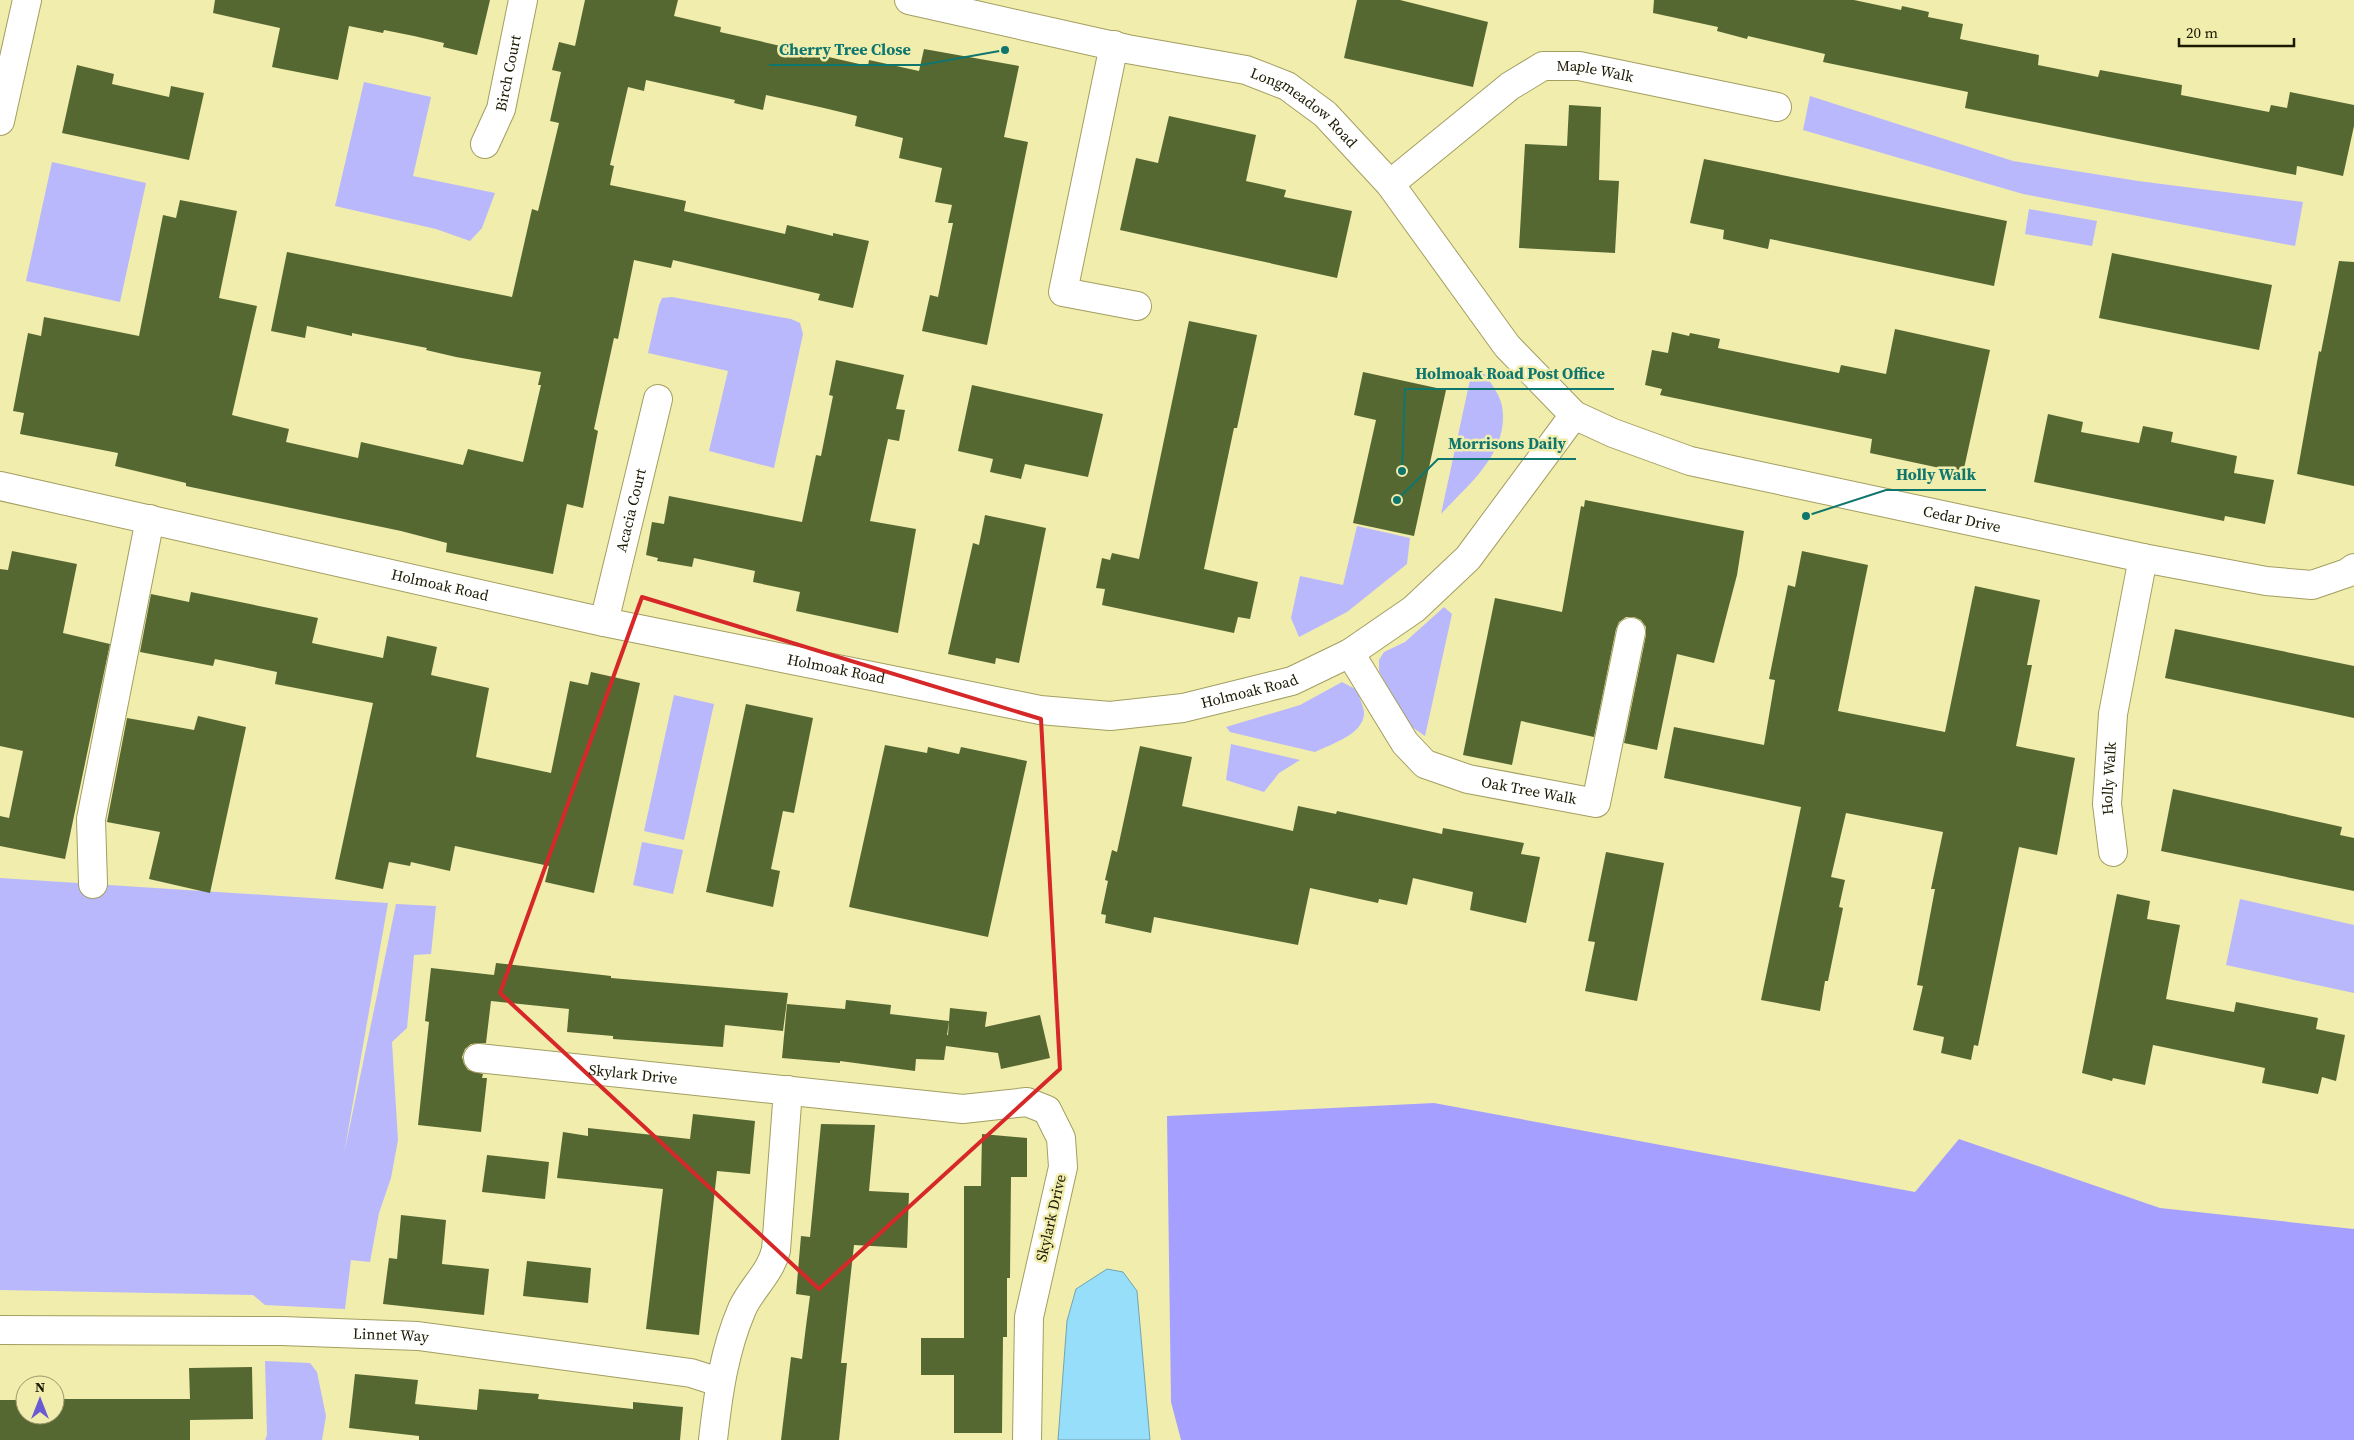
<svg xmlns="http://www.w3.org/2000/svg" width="2354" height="1440" font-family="'Source Serif 4',serif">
<rect width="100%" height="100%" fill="#f1edad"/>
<!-- green -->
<g fill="#b9b8fd">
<path d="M364 82 431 97 413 176 495 193 482 228 470 241 436 229 335 206Z"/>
<path d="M1810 96 2013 161 2138 181 2303 202 2295 246 2023 194 1803 130Z"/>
<path d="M52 162 146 183 120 302 26 281Z"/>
<path d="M2029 209 2097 221 2092 246 2025 234Z"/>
<path d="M672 297 791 319 800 323 803 334 774 468 709 451 728 371 648 353 659 305 662 298Z"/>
<path d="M1481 369C1488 379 1500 394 1502 406 1510 452 1469 484 1441 514L1470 380Z"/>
<path d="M1357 526 1410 538 1407 564 1347 612 1299 637 1291 618 1300 576 1343 585Z"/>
<path d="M1444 607 1452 614 1425 736 1409 725 1379 671V660L1384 652 1405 642Z"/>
<path d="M1342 682 1357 690C1359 697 1363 705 1364 712 1365 734 1331 744 1315 752L1230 732 1226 727 1300 705Z"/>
<path d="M674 695 714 704 684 840 644 831Z"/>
<path d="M1231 744 1300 760 1279 773 1264 792 1226 780Z"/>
<path d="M642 842 683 850 673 894 633 885Z"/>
<path d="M0 878 388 903 344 1154 396 904 436 906 431 954 414 955 407 1028 392 1042 398 1140 391 1178 379 1213 370 1262 351 1260 345 1309 265 1305 253 1295 0 1290Z"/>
<path d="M2240 899 2354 925V993L2226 965Z"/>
<path d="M265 1361 310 1363 317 1372 326 1416 322 1440H265L267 1435Z"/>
</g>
<!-- forest -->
<path fill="#a5a0ff" d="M1434 1103 1915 1192 1959 1139 2160 1208 2354 1229V1440H1181L1171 1402 1167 1116Z"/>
<!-- water -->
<path fill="#97defa" stroke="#72a3b0" d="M1107 1269 1123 1272 1137 1291 1150 1440H1058L1067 1321 1076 1289Z"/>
<!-- building -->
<g fill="#566832">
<path d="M215 0H490L477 55 443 47 444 43 414 36 384 30 383 33 349 26 338 80 272 67 280 28 213 13Z"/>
<path d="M585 0H678L674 16 721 27 720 32 868 66 869 60 919 71 924 49 1019 66 1004 137 1028 142 987 345 922 331 930 295 938 297 953 223H948L952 205 935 202 942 168 899 158 903 138 855 126 857 116 824 108 766 95 763 110 734 103 735 100 646 80 644 91 628 87 610 165 614 166 610 185 686 201 684 211 785 234 787 225 833 236V233L869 241 853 308 818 300 820 294 673 260 671 268 634 260 618 339 614 338 594 429 598 431 583 508 567 504 553 574 446 552 447 543 401 531 186 486V483L115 466 118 453 20 434 24 413 13 411 28 333 41 336 44 317 139 336 163 215 176 218 180 200 237 211 219 298 257 306 232 415 289 429 286 442 358 458 361 442 463 465 468 449 523 462 541 385H538L541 372 456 357 426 350 427 348 352 333V336L307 326 305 338 271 331 287 252 512 297 532 209 538 211 559 123 550 121 561 72 552 70 559 42 575 46Z"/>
<path d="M1357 0H1400L1488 22 1473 87 1344 58Z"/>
<path d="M1654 0H1854L1901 10 1902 6 1929 12 1928 17 1963 24 1960 39 2039 55 2038 65 2098 77 2100 70 2182 85 2181 95 2269 112 2271 105 2287 108 2290 92 2354 105V126L2343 176 2297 166 2296 175 1965 108 1968 92 1823 62 1825 54 1748 36 1747 39 1717 31 1718 27 1653 13Z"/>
<path d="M77 65 114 74 112 84 169 97 171 86 204 93 189 160 62 133Z"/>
<path d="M1569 105 1601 107 1599 180 1619 181 1615 253 1519 248 1525 144 1567 146Z"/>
<path d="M1169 116 1256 135 1246 181 1286 190 1284 197 1352 211 1337 278 1120 230 1136 158 1158 163Z"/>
<path d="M1704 159 2007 221 1994 286 1770 239 1768 249 1723 239 1724 230 1690 223Z"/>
<path d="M2112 253 2272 285 2259 350 2099 318Z"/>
<path d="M2339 261 2354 262V486L2297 474 2319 351 2321 352Z"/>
<path d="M1189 321 1257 335 1237 428H1234L1204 569 1258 582 1250 619 1238 617 1234 633 1102 605 1105 589 1096 588 1102 558 1110 560 1112 553 1139 559Z"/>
<path d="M1895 329 1990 350 1963 473 1870 453 1872 439 1660 395 1662 389 1645 385 1652 350 1668 353 1672 332 1689 336 1690 333 1720 339 1718 348 1839 373 1841 365 1886 374Z"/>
<path d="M836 360 904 375 896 409 905 410 899 441 888 439 870 521 916 529 898 633 796 611 800 592 753 582 755 571 694 558 692 567 657 561 658 558 646 555 652 522 664 524 669 496 802 522 816 455 821 456 833 396 829 395Z"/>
<path d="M1363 372 1446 390 1414 536 1353 523 1376 420 1354 415Z"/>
<path d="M972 385 1103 414 1088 477 1025 464 1021 479 990 472 993 459 958 451Z"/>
<path d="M2048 414 2083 422 2081 432 2139 443 2143 426 2173 432 2171 442 2237 456 2234 473 2274 480 2265 524 2225 516 2224 521 2034 482Z"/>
<path d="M1585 500 1744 531 1737 575 1714 663 1677 654 1657 750 1624 743 1646 635V627L1641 620 1634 617H1626L1619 622 1616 629 1594 737 1521 721 1512 765 1463 755 1495 598 1562 612 1581 506 1584 507Z"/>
<path d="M985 515 1046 528 1019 663 996 658 995 664 948 654 973 543 979 545Z"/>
<path d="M12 551 77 564 63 633 110 644 65 859 0 846V816L9 818 23 751 0 746V569L8 570Z"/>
<path d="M1802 551 1868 565 1838 711 1945 732 1975 586 2040 600 2027 665H2032L2016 746 2075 758 2057 855 2019 847 1978 1046 1974 1045 1971 1060 1941 1053 1944 1037 1913 1030 1923 986 1917 985 1935 889H1931L1943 832 1846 813 1831 877 1845 880 1839 907 1843 908 1828 981H1825L1820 1011 1761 1000 1801 807 1664 778 1674 727 1764 745 1775 680 1769 679 1788 585 1795 587Z"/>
<path d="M191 592 318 618 312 643 383 658 387 636 437 647 431 675 489 688 476 757 551 773 570 681 588 685 591 672 640 683 594 893 545 882 549 866 455 846 450 871 411 862 410 866 389 862 383 889 335 879 373 703 275 684 277 672 215 659 213 666 140 652 151 594 189 602Z"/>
<path d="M2175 629 2354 666V718L2165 678Z"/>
<path d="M746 704 813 718 794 813 783 811 771 869 780 871 773 907 706 892Z"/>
<path d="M198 716 246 727 210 893 149 879 160 832 107 822 127 718 194 730Z"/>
<path d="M885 745 927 753 928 747 959 754 961 747 1027 761 988 937 849 907Z"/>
<path d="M1140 746 1192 757 1182 806 1293 831 1298 806 1336 814 1337 811 1442 834 1443 828 1524 843 1521 854 1540 857 1526 923 1470 910 1473 892 1413 878 1407 905 1379 899 1378 903 1310 888 1298 945 1154 917 1151 933 1105 923 1106 915 1101 914 1108 881 1105 880 1112 850 1117 852Z"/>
<path d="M2173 789 2342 827 2340 835 2354 838V891L2161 851Z"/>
<path d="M1606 852 1664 863 1637 1001 1585 991 1595 942 1588 941Z"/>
<path d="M2117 894 2150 901 2147 919 2180 925 2166 999 2234 1012 2236 1002 2318 1018 2316 1029 2345 1035 2336 1081 2322 1077 2318 1094 2262 1083 2265 1068 2153 1045 2145 1085 2113 1078 2112 1081 2082 1073Z"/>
<path d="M496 963 611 976V978L788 993 783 1031 725 1025 723 1047 613 1039V1036L567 1032 569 1009 491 1001 486 1043 471 1044 465 1049 462 1057 464 1064 468 1070 483 1074 482 1078H487L481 1132 418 1125 429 1022 425 1021 431 968 494 975Z"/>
<path d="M846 1000 891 1005 890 1014 949 1021 947 1035H948L950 1008 987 1012 985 1027 1040 1015 1050 1058 1001 1069 998 1053 946 1046 944 1060 916 1059 915 1071 840 1061V1063L782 1058 787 1004 845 1009Z"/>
<path d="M693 1114 755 1121 750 1174 717 1171 699 1335 646 1329 663 1189 557 1178 563 1132 588 1136V1128L690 1139Z"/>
<path d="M821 1124 875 1125 869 1191 909 1193 907 1248 854 1245 841 1363H847L839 1440H781L791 1357 802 1359 806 1326 810 1296 796 1294 801 1236 810 1237Z"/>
<path d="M982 1134 1027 1138V1177H1011L1010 1278H1007V1337H1003L1002 1433H954V1375H921V1338H964V1186H981Z"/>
<path d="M487 1155 549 1162 545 1199 482 1192Z"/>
<path d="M401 1215 446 1220 442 1264 489 1269 484 1315 383 1304 389 1258 397 1259Z"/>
<path d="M527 1261 591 1268 588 1303 523 1296Z"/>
<path d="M252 1367 253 1419 190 1420V1404V1440H0V1400H25V1415H55V1399H190L189 1368Z"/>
<path d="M355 1374 418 1380 415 1404 477 1410 479 1389 539 1394 538 1399 633 1409V1402L683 1407 680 1440H419V1436L349 1428Z"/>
</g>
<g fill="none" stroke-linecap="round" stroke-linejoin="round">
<!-- minor casing -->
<g stroke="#a39e61" stroke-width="30">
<g id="minor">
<path id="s1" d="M909 0 1127 49 1246 70 1287 86 1325 114 1390 184 1507 346 1574 415 1613 433 1690 461 2143 558 2266 581 2312 585 2347 573 2354 568"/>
<path d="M1114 45 1063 292 1137 306"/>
<path d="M0 121 27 0"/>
<path id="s2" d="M485 144 501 109 523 0"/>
<path id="s3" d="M1390 184 1510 86 1543 66H1579L1777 107"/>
<path id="s4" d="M0 486 604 622 1040 710 1110 716 1183 708 1292 681 1350 653 1414 609 1468 558 1574 415"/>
<path id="s5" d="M604 622 658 399"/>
<path id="s6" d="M1350 653 1405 743 1425 764 1468 779 1596 803 1631 632"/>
<path id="s7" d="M2113 852 2107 804 2113 714 2143 558"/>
<path d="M93 884 91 819 150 519"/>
<path id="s8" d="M478 1058 963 1109 1027 1102 1047 1110 1061 1138 1063 1167 1029 1317 1027 1440"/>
<path id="s9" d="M0 1330 282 1331 418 1336 691 1373 719 1382"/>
<path d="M713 1440C718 1395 724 1351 742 1309 752 1287 770 1274 776 1250L788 1090"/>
</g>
</g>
<!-- minor -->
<use href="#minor" stroke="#fff" stroke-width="28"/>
</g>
<!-- marked area -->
<path fill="none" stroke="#d62828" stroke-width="4" stroke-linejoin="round" d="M642 597 1041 719 1060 1069 819 1289 500 993Z"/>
<g text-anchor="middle" stroke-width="5" stroke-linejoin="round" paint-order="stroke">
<!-- street labels -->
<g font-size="15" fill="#1b1902" stroke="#f1edad">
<text dy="5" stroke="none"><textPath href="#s3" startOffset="246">Maple Walk</textPath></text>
<text dy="5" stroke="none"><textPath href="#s2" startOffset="75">Birch Court</textPath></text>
<text dy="5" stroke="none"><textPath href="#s1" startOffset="414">Longmeadow Road</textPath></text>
<text dy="5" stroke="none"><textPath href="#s5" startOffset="115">Acacia Court</textPath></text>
<text dy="5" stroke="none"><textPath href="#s1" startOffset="1230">Cedar Drive</textPath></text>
<text dy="5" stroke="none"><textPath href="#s4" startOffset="451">Holmoak Road</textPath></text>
<text dy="5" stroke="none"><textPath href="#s4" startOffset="856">Holmoak Road</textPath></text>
<text dy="5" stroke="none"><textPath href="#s4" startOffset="1276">Holmoak Road</textPath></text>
<text dy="5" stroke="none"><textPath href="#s7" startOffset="74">Holly Walk</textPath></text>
<text dy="5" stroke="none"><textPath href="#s6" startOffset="242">Oak Tree Walk</textPath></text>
<text dy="5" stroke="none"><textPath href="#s8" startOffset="156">Skylark Drive</textPath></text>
<text transform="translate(1051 1218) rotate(-77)" y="5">Skylark Drive</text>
<text dy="5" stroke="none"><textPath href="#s9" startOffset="391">Linnet Way</textPath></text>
</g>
</g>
<!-- callouts -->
<path fill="none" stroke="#0f766e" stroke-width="2" d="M1005 50L921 65H769M1402 471L1405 389H1614M1397 500L1438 459H1576M1806 516L1886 490H1986"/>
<g fill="#0f766e" stroke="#f1edad" stroke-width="2">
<circle cx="1005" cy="50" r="5"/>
<circle cx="1402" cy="471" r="5"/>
<circle cx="1397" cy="500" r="5"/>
<circle cx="1806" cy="516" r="5"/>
</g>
<g font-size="16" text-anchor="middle" font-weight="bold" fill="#0f766e" stroke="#f1edad" stroke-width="5" stroke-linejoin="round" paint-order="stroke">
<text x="845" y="55">Cherry Tree Close</text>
<text x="1510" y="379">Holmoak Road Post Office</text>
<text x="1507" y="449">Morrisons Daily</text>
<text x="1936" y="480">Holly Walk</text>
</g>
<!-- north arrow -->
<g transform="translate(40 1400)"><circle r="24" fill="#f1edad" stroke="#9b9869"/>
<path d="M0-4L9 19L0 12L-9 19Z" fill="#6a5ad4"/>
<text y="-8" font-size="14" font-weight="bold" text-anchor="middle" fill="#1b1902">N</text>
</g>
<!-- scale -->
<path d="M2179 38v8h115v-8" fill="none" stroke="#1b1902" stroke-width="2.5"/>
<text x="2186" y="38" font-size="15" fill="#1b1902" stroke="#f1edad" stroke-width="4" paint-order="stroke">20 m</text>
</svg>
